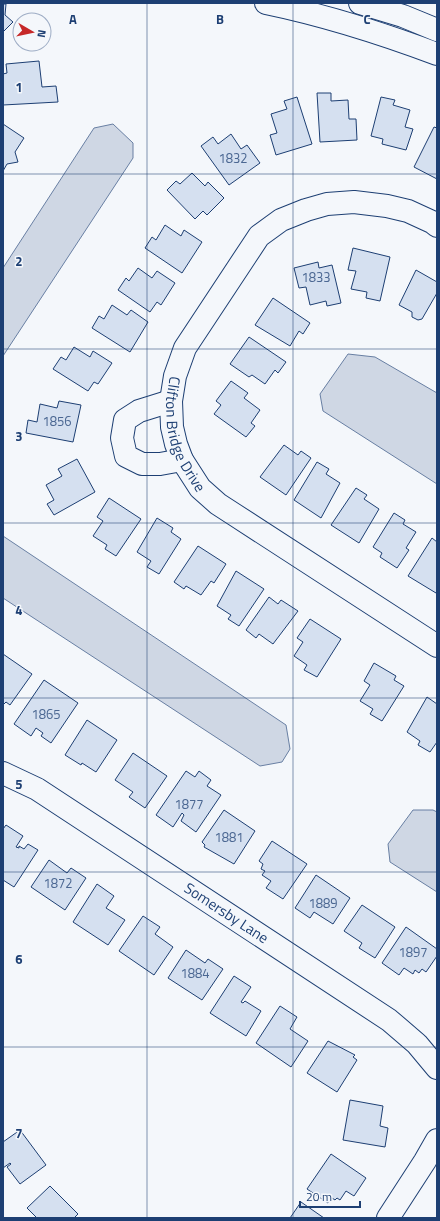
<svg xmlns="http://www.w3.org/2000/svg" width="440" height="1221" font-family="'Titillium Web',sans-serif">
<rect width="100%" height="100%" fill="#f4f7fb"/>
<!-- water -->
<g fill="#cfd7e4" stroke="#687fa3">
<path d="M113 124 133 143V158L3 356V268L94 128Z"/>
<path d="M348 354 375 357 437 393V484L323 411 320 394Z"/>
<path d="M3 536 286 725 290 749 282 762 260 766 3 598Z"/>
<path d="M413 810H433L437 812V892L390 862 388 844Z"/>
</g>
<!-- building -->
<g fill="#d5e0f0" stroke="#1d3f73">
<path d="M3 4H6L5 15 13 22 3 32Z"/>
<path d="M39 61 42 87 56 86 58 102 3 105V74L7 73 6 64Z"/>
<path d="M317 93H331V101L348 100 349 119H356L357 140 320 142Z"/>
<path d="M297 97 312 144 276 155 270 135 277 133 271 114 287 109 284 101Z"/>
<path d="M381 97 395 100 393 105 410 110 405 127 413 129 406 150 382 144 383 139 371 136Z"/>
<path d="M3 124 24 138 15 152 18 162 7 164 3 171Z"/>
<path d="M434 127 437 128V179L414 167Z"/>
<path d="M231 134 241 149 247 145 260 163 229 185 201 146 213 137 218 144Z"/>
<path d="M192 173 205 186 208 182 224 198 207 215 203 211 195 219 167 190 176 181 180 184Z"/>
<path d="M165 225 181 236 184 230 202 242 182 273 145 248 152 237 156 240Z"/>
<path d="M353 248 390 257 380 301 366 298 367 292 351 289 356 271 348 270Z"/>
<path d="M318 262 319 268 332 265 341 303 327 306 326 301 310 305 306 287 299 288 294 268Z"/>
<path d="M138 268 152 278 157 271 175 283 161 305 157 302 150 312 118 290 126 278 129 281Z"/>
<path d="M416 270 437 282V293L422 319 418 320 412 317V312L399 305Z"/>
<path d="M273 298 310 323 303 334 299 331 290 346 255 325Z"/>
<path d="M112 305 127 315 131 310 148 322 130 352 92 328 99 316 104 319Z"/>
<path d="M249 337 286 362 278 373 275 370 265 384 252 375 249 377 230 364Z"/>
<path d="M74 347 90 357 93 351 112 363 98 384 94 382 88 391 53 369 61 357 66 360Z"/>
<path d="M231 381 248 393 244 398 260 410 251 423 255 426 246 437 214 414 221 405 216 401Z"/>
<path d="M59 401 81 405 73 442 26 433 28 420 37 422 40 404 57 408Z"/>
<path d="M284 445 298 455 301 451 311 458 286 495 260 477Z"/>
<path d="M77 459 95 492 54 515 47 504 54 500 46 485 62 476 58 469Z"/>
<path d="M317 462 329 469 326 474 340 483 321 518 294 500Z"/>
<path d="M356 488 367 495 364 499 379 509 359 543 331 525Z"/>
<path d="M109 498 141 519 116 556 105 549 107 545 93 536 103 521 97 517Z"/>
<path d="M394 513 405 520 403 524 416 532 406 548 409 550 397 568 380 557 382 553 373 547Z"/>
<path d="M157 518 173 528 171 532 181 539 159 574 147 567 151 561 137 552Z"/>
<path d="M432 538 437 542V591L436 593 408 576Z"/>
<path d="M198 546 226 564 214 583 211 581 201 595 186 586 184 589 174 582Z"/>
<path d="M236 571 264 589 239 626 228 619 231 615 217 606Z"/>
<path d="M269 597 278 604 281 600 298 611 273 644 259 634 256 638 246 630Z"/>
<path d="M310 619 341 639 317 677 304 670 307 665 294 656 303 642 297 638Z"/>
<path d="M3 654 32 674 10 705 6 702 4 704 3 703Z"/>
<path d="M374 663 396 676 394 680 404 686 382 721 370 714 373 709 360 701 370 685 364 681Z"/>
<path d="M44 680 78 703 51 743 41 736 43 733 36 728 31 736 14 724Z"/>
<path d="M427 697 437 704V742L430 752 418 745 420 741 407 732Z"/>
<path d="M87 720 117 740 96 772 82 763 81 765 65 755Z"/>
<path d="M133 753 167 776 145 808 129 797 133 792 115 780Z"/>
<path d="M186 771 195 777 199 771 211 780 207 786 221 795 196 832 181 821 184 815 182 813 173 827 156 815Z"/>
<path d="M224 810 255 831 234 864 204 847 205 845 202 842Z"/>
<path d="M6 825 23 836 16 847 19 848V846L24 849 28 844 38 850 14 887 3 880V829Z"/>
<path d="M272 841 307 864 283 899 266 888 271 881 262 875 265 871 261 869 263 864 259 861Z"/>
<path d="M49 860 67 873 71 868 86 878 65 910 31 887Z"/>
<path d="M316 875 350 898 333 924 314 912 310 918 295 908Z"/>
<path d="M97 884 114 896 106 908 125 920 108 945 73 922Z"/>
<path d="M362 905 395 927 375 958 359 948 362 943 344 931Z"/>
<path d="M143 916 160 927 155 934 173 947 154 975 119 951Z"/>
<path d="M406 927 437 949V956L426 972 422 969 419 973 415 970 413 974 404 968 399 975 382 963Z"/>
<path d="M186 950 205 963 208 959 223 969 202 1000 168 978Z"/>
<path d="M234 976 251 987 241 1002 243 1003 245 1001 261 1011 246 1036 210 1013Z"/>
<path d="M280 1006 297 1017 290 1029 308 1041 291 1067 256 1043Z"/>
<path d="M328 1041 355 1055 353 1057 357 1060 337 1092 307 1073Z"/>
<path d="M350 1100 383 1106 380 1126 388 1128 385 1147 343 1140Z"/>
<path d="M20 1130 46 1165 20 1184 7 1167 11 1164 10 1163 3 1168V1142Z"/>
<path d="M331 1154 366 1178 354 1196 346 1191 340 1200 337 1198 335 1200 329 1196 328 1203 307 1189Z"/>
<path d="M50 1186 78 1214 74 1218H37L27 1208Z"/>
<path d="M301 1202 324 1218H290Z"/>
</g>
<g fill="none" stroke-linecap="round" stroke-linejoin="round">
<!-- minor casing -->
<g stroke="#1d3f73" stroke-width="24">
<g id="minor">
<path d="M266 3C324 15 381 33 437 54"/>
<path d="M360 3 403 16 437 30"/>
<path id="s1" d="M437 226 432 222 408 211 387 206 354 202 327 204 306 210 281 220 259 236 185 348 175 376 171 401 172 427 176 444 182 460 200 488 218 504 235 515 437 646"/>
<path d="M171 401 139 411 125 420 122 438 126 456 142 464H160L182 460"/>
<path id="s2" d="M3 773 37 789 389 1020 417 1044 437 1068"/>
<path d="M388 1218 425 1161 437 1140"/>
</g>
</g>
<!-- minor -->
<use href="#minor" stroke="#f4f7fb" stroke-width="22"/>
</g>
<!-- grid -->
<path fill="none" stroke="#1d3f73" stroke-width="1" stroke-opacity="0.55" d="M147 3V1218M293 3V1218M3 174H437M3 349H437M3 523H437M3 698H437M3 872H437M3 1047H437"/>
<g text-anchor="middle" stroke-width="3" stroke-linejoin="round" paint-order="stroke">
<!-- number labels -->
<g font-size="13" fill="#4b6792">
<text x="233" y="163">1832</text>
<text x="316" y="282">1833</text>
<text x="57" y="426">1856</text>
<text x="46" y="719">1865</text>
<text x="189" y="809">1877</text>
<text x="229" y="842">1881</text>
<text x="58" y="888">1872</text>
<text x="323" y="908">1889</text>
<text x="413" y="957">1897</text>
<text x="195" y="978">1884</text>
</g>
<!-- street labels -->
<g font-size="15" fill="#1d3f73" stroke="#f4f7fb">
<text dy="5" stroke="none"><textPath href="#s1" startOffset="416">Clifton Bridge Drive</textPath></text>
<text dy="5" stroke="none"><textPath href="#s2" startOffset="264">Somersby Lane</textPath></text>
</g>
</g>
<g font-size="13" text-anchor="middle" font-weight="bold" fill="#1d3f73" stroke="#f4f7fb" stroke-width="3" stroke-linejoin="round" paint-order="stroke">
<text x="73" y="24">A</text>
<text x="220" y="24">B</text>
<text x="367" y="24">C</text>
<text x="19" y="92">1</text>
<text x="19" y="266">2</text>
<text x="19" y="441">3</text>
<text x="19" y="615">4</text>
<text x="19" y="789">5</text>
<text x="19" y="964">6</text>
<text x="19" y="1138">7</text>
</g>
<!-- border -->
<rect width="440" height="1221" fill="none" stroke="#1d3f73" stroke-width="8"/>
<!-- north arrow -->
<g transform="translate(32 32) rotate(99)"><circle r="19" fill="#f4f7fb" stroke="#9eadc5"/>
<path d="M0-3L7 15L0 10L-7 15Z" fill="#c62828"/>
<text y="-6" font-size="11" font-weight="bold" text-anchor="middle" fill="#1d3f73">N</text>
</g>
<!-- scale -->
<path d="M300 1201v6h60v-6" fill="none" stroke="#1d3f73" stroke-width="2"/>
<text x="306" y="1201" font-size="12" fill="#1d3f73" stroke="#f4f7fb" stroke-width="3" paint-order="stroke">20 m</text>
</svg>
